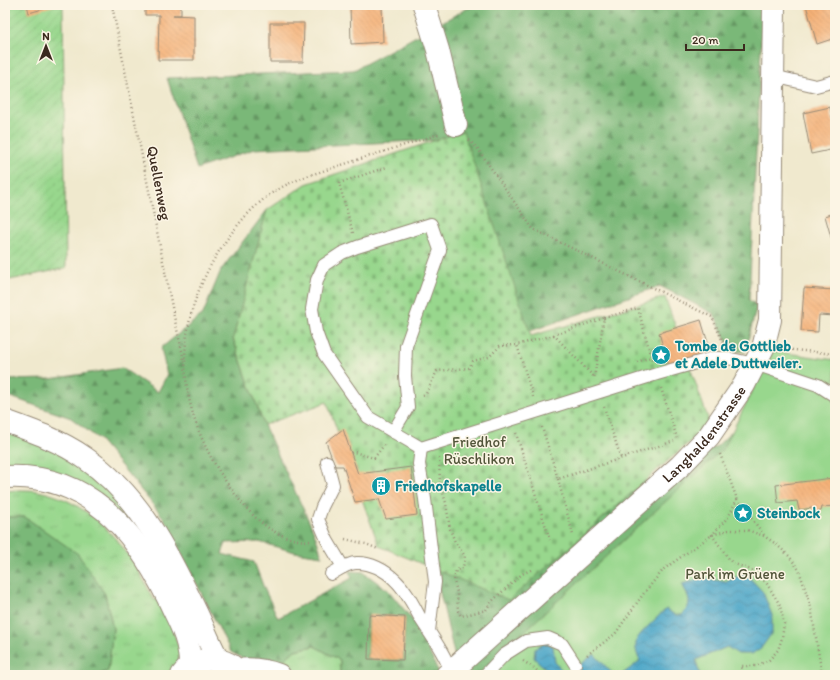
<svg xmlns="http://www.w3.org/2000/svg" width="840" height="680" font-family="Itim,sans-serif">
<defs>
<pattern id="grass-tufts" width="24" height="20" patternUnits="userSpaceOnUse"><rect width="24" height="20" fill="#98d78d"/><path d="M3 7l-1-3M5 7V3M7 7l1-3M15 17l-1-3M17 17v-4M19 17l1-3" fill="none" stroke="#84b979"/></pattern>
<pattern id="forest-firs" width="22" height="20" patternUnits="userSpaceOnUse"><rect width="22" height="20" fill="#7ab878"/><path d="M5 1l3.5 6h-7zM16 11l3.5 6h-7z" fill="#659662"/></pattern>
<pattern id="cemetery-stones" width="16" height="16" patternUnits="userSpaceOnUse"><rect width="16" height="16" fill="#98d78d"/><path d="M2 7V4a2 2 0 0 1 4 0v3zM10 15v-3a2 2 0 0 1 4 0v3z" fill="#84b979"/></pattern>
<pattern id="garden-furrows" width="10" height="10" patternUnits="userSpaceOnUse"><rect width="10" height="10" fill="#98d78d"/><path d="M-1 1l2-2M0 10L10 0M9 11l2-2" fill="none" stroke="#84b979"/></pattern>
<pattern id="water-waves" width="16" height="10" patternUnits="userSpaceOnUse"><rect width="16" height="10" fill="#4aa5c8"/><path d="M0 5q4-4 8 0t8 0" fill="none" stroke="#3f87a2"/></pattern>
<pattern id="building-back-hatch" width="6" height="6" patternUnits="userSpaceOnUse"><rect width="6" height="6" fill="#f5b177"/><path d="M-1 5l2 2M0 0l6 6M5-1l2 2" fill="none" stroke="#d39866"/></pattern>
</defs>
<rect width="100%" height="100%" fill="#fcf5e5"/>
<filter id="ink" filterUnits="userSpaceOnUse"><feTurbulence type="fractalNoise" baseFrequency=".025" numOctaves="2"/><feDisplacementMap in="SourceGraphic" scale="8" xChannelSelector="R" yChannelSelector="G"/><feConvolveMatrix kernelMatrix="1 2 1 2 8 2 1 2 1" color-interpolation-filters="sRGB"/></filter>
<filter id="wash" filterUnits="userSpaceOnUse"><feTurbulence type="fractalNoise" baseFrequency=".012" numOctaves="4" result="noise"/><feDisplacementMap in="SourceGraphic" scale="16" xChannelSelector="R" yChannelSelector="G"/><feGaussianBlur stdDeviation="0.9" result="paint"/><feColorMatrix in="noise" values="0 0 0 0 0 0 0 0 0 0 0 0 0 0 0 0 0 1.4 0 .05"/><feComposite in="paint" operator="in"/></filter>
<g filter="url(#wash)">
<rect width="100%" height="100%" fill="#f0e9ce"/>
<!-- grass -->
<g fill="url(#grass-tufts)" stroke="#6a8056">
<path d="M5 430 56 450 95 472 144 527 203 651 199 652 113 506 5 469Z"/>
<path d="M19 490C25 490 31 490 37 491 78 498 111 528 133 562 141 574 147 587 154 600L161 598 181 653 177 667 172 675H98L108 671 113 629 105 594 25 517H5V491Z"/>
<path d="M314 646 340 660V675H305L281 662 295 650Z"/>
</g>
<!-- forest -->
<g fill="url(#forest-firs)" stroke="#5a714b" fill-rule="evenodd">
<path d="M478 5H763L749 300 757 305 745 352 731 351 714 314 660 286 432 365 597 506 717 446 786 379 552 675H459L411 467 434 140 254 149 197 169 167 78 354 70 466 9Z"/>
<path d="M267 210 233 339 264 425 314 532 322 556 295 552 259 542 226 543 222 554 254 562 264 588 278 618 352 578 349 571 363 572 388 590 416 624 439 673 435 675H340V660L314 646 295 650 281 662 248 661 231 652 163 517 100 440 71 418 5 395V380L50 379 122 368 158 392 167 375 161 348 203 314 221 270ZM369 615 405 617 403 660 368 659Z"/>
<path d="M5 517H25L78 554 105 594 113 629 108 671 98 675H5Z"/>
</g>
<!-- cemetery -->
<path fill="url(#cemetery-stones)" stroke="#6a8056" d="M463 131 531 336 665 297 710 424 509 600 379 546 327 402 264 425 233 338 267 210 306 184Z"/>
<!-- park -->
<path fill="#98d78d" stroke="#6a8056" d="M772 351 835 360V675H477L724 448Z"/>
<!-- garden -->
<path fill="url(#garden-furrows)" stroke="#6a8056" d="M5 5H63L66 268 5 281Z"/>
<!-- water -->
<g fill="url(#water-waves)" stroke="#426873">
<path d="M745 573 763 592 772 615V633L762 647 752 654H738L727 647 696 660 700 675H621L640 661C637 655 634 647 637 639 639 634 661 614 666 609L675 615H682C694 603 688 596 682 584L703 578 726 582Z"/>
<path d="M544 642 553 646 555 662 566 675H553L534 658 535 649Z"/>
<path d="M594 654 614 675H567Z"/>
</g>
<g id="blocks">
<!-- building -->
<g fill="url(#building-back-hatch)">
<path d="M27 5H56L29 13Z"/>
<path d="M145 5H181V15H173L194 16V60H158L159 15H145Z"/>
<path d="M350 5H382L383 42 351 44Z"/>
<path d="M806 5H835V38L817 44Z"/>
<path d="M270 23H304L303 62H270Z"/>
<path d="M830 107 835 131V149L811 154 803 113Z"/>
<path d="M835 213V251L825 216Z"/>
<path d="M804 288 835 290V316L819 315 818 332 801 331Z"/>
<path d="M701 320 711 353 669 366 659 333Z"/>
<path d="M343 429 358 474 411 467 417 515 386 519 379 499 355 502 343 466H335L326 442Z"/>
<path d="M833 478 835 506 822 507 821 511 818 512 814 511 812 508 799 510 797 501 778 503 776 485Z"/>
<path d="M369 615 405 617 403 660 368 659Z"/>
</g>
</g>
</g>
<g filter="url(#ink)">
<use href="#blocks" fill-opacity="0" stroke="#968a76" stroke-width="1"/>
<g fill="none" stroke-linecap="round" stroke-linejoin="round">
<!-- service casing -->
<g stroke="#968a76" stroke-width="14">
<g id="service">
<path d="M773 76 816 86 835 81"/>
<path d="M393 432 408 407 405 376 406 346 440 250 431 224 357 247 342 253 324 265 317 280 312 309 316 332 324 354 368 417 421 448 657 374 713 358H727L755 364 818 385 835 396"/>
<path d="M421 448 419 464 425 499 435 582 429 631"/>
<path d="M327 462 333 485 322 507 318 519 327 540 343 567"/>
<path d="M331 574C338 570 348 563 356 563 370 562 385 570 395 580 407 591 414 607 422 621 433 638 446 656 452 675"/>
<path d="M485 675 504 655 526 641 548 638 562 644 575 664"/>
</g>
</g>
<!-- minor casing -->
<g stroke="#968a76" stroke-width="24">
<path id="minor" d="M424 5 438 50 456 125"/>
</g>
<!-- tertiary casing -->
<g stroke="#968a76" stroke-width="24">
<g id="tertiary">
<path d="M238 670C253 668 265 670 279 675"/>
<path id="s1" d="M447 675 680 466 709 436 744 385 763 348 770 320 774 5"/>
</g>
</g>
<!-- secondary casing -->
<g stroke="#968a76" stroke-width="24">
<path id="secondary" d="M182 675C198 654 226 655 242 675"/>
</g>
<!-- motorway casing -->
<g stroke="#968a76" stroke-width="24">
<g id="motorway">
<path d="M5 421C33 431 61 441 85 458 138 494 168 553 195 610 203 626 209 643 218 659"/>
<path d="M5 477C87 472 135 530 168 598 179 622 190 638 190 666"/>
</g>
</g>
<!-- path -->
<g stroke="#968a76" stroke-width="2.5" stroke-dasharray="1 3" stroke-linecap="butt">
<path d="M112 5 173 312 184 360"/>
<path d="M469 140 478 149 533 229 712 317 724 344"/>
<path d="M353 233 339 183 387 167"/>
<path d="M604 318 638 308 652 360"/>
<path d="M784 349 835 354"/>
<path d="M637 362 651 357"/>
<path d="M593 376 554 335 604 318 594 378"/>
<path d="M661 388 677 438"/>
<path d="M423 395 426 394 437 371 469 368 473 361 489 357 500 346 517 345"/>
<path d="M533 397 517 345 554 335"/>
<path d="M604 407 621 458"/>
<path d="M542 427 558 479 674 441"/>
<path d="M516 433 550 540"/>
<path d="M351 453 354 452 374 458 385 444"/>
<path d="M720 454 737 499 729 516 712 535 732 563 754 571 767 584 780 605 784 624 782 638 778 650 769 660 756 666H741L744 675"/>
<path d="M439 458 440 483 446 503 450 529 455 542 465 556 463 568 456 570 454 581 457 592 458 611 461 616 486 610 491 602 522 574 533 569"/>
<path d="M558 479 573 535"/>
<path d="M737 499 764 535"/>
<path d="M345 539 366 544 378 549"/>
<path d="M310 541C276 541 251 517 232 490 178 417 168 336 216 256 229 235 245 214 264 199 277 188 292 182 307 176L439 134"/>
<path d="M587 655 615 634 644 593 664 569 712 535 728 530H747L764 536 776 544 789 556 799 570 811 607 822 675"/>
<path d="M523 661 533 667 542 675"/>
</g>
<!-- service -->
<use href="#service" stroke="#fff" stroke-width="12"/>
<!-- minor -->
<use href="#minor" stroke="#fff" stroke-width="22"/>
<!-- tertiary -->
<use href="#tertiary" stroke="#fff" stroke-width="22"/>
<!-- secondary -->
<use href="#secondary" stroke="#fff" stroke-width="22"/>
<!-- motorway -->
<use href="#motorway" stroke="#fff" stroke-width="22"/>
</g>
</g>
<!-- icons -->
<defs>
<g id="sight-disc" transform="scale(1)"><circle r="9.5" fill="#0f9aa8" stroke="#fcf5e5"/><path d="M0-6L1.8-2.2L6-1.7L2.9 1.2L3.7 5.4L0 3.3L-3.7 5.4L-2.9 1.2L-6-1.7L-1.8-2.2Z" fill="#fff"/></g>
<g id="building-disc" transform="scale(1)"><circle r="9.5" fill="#0f9aa8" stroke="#fcf5e5"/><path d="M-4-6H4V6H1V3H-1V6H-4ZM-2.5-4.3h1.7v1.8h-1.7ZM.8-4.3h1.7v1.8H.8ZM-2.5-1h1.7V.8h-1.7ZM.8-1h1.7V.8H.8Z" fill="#fff"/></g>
</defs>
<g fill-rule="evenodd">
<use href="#sight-disc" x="661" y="355"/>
<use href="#building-disc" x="381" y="486"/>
<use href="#sight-disc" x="743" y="513"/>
</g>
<g text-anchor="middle" stroke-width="3" stroke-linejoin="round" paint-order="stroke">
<!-- street labels -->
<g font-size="15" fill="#3b2a1e" stroke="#fcf5e5">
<text transform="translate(159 183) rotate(79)" y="5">Quellenweg</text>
<text dy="5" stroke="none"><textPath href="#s1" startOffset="353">Langhaldenstrasse</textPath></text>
</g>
<!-- culture labels -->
<g font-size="15" font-weight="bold" fill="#0d838f" stroke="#fcf5e5" text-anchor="start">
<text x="675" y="351">Tombe de Gottlieb<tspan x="675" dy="17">et Adele Duttweiler.</tspan></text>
<text x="395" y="491">Friedhofskapelle</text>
<text x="757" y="518">Steinbock</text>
</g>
<!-- park labels -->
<g font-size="15" fill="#52553a" stroke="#fcf5e5">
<text x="479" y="447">Friedhof<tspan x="479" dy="17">Rüschlikon</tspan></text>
<text x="735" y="579">Park im Grüene</text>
</g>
</g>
<!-- margin -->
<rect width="840" height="680" fill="none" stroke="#fcf5e5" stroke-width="20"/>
<!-- north arrow -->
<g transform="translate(46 46)" stroke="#fcf5e5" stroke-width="3" paint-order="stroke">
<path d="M0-3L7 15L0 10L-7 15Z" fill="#3b2a1e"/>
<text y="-6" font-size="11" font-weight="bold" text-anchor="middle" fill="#3b2a1e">N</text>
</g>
<!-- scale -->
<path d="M686 44v6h58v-6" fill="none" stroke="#3b2a1e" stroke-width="2"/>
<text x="692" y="44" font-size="12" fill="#3b2a1e" stroke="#fcf5e5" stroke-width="3" paint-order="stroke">20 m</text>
</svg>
